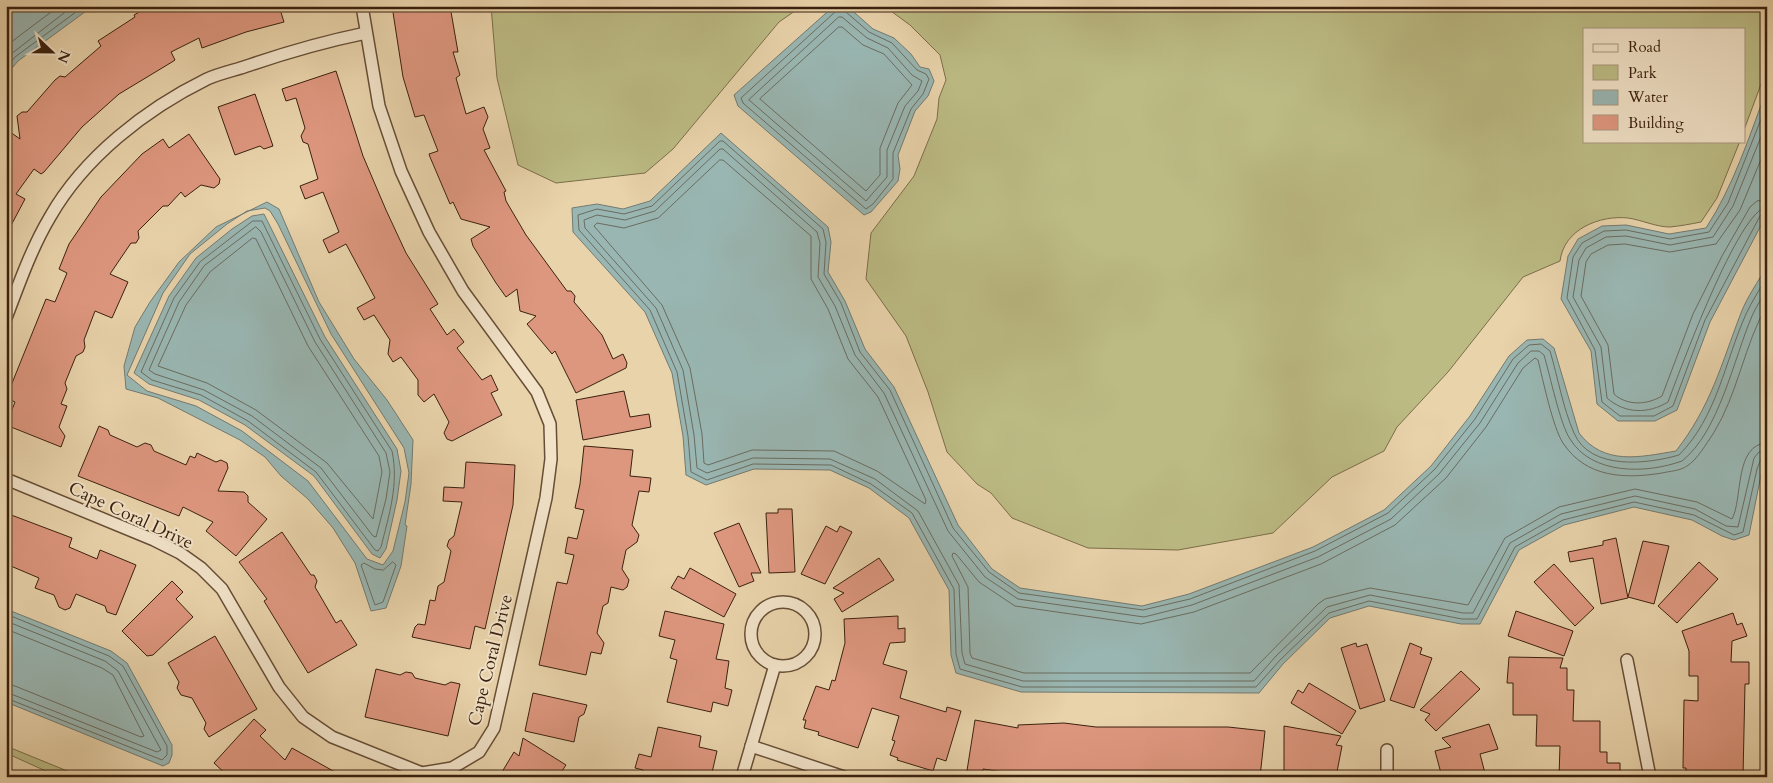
<svg xmlns="http://www.w3.org/2000/svg" width="1773" height="783" font-family="Cardo,serif">
<rect width="100%" height="100%" fill="#e9d3ab"/>
<filter id="stains"><feTurbulence type="fractalNoise" baseFrequency=".004" numOctaves="4"/><feColorMatrix values="0 0 0 0 .2 0 0 0 0 .09 0 0 0 0 .02 0 0 0 .5 -.17"/></filter>
<radialGradient id="worn" r=".72"><stop offset=".6" stop-color="#630" stop-opacity="0"/><stop offset="1" stop-color="#630" stop-opacity=".3"/></radialGradient>
<!-- green -->
<g fill="#bcbb84" stroke="#7c6e49">
<path d="M491 6H802L779 22 673 149 645 173 556 183 518 165 497 78Z"/>
<path d="M884 6H1767V68L1744 130V29H1584V141H1740L1717 198 1701 222C1691 224 1680 226 1670 227 1656 227 1642 220 1628 218 1600 215 1564 229 1560 261L1523 277 1448 372 1397 427 1384 451 1332 477 1273 533 1178 550 1088 548 1012 518 991 493 977 484 947 452 928 392 906 336 866 279 871 233 914 176 937 119 939 98 946 80 940 55 910 25Z"/>
<path d="M6 746 82 777H59L6 753Z"/>
</g>
<!-- water -->
<g fill="#99b6b2" stroke="#737a70" fill-rule="evenodd">
<path d="M6 6H93L18 61 6 75Z"/>
<path d="M834 6H847L873 29 894 38 911 54 920 67 929 69 934 81 928 96 915 111 898 155 900 169 898 181 871 212 864 215 738 106 734 95Z"/>
<path d="M1767 89V214L1710 322 1677 410 1655 421H1618L1597 404 1591 351 1561 299 1568 256 1578 239 1602 226 1626 225 1669 234 1706 228C1734 185 1749 137 1767 89Z"/>
<path d="M721 133 828 227 831 242 828 272 845 301 865 349 894 387 958 525 992 569 1020 588 1142 606 1189 594 1313 547 1384 510 1431 466 1470 416 1509 356 1527 340 1543 339 1554 348 1579 433C1604 466 1640 457 1676 451 1711 406 1721 365 1741 313 1747 297 1758 282 1767 266V455L1762 470 1749 535 1734 540 1722 536 1692 520 1634 507 1564 525 1519 550 1480 624H1461L1369 606 1330 618 1283 664 1259 693 1021 692 956 673 951 655 949 590 909 518 869 488 830 470 754 469 706 485 686 475 683 436 672 373 645 312 573 232 572 208 597 204 623 209 650 201Z"/>
<path d="M267 202 279 209 319 302 354 359 387 400 413 440 411 484 405 525 407 526 401 566 386 608 371 611 355 563 333 528 308 499 281 476 265 457 240 440 158 398 126 389 124 366 135 327 150 302 179 262 216 227ZM265 208 270 211 278 224 331 334 404 448 409 473 405 502 393 551 383 565 367 559 308 481 242 431 196 406 147 391 127 375 163 293 190 254 227 224 247 211Z"/>
<path d="M264 214 325 337 397 449 401 471 397 500 386 549 380 558 372 554 314 476 245 425 199 400 149 384 134 373 169 296 196 258 232 229 252 216Z"/>
<path d="M6 609 111 651 127 663 172 745V755L169 763 163 766 6 702Z"/>
</g>
<g fill="none" stroke-linecap="round" stroke-linejoin="round">
<!-- shore -->
<g stroke="#6a6c60" stroke-width="1">
<path d="M836 6 835 12 741 98 743 103 866 209 873 204 893 179V153L911 109 923 94 929 79 926 74 917 70 892 43 869 32 846 12 844 6"/>
<path d="M839 17H842L867 38 888 48 912 75 922 81 918 91 905 106 887 150V177L866 201 749 100Z"/>
<path d="M839 27H842L863 45 884 54 912 85 898 103 880 148V175L866 191 760 99Z"/>
<path d="M6 46 59 6"/>
<path d="M6 58 73 6"/>
<path d="M6 68 15 57 84 6"/>
<path d="M1767 104 1728 203 1709 232 1670 239 1626 230 1604 231 1582 243 1573 257 1567 298 1595 350 1602 402 1620 416H1654L1673 406 1705 320 1760 216 1767 213"/>
<path d="M1767 122 1733 206 1713 237 1670 245 1626 236 1606 237 1586 248 1579 260 1573 297 1601 347 1607 398C1625 414 1648 414 1668 402 1679 373 1739 208 1767 207"/>
<path d="M1767 145 1740 210 1716 244 1670 252 1625 244 1608 245 1591 254 1586 262 1581 296 1608 345 1614 394C1627 406 1647 405 1662 396L1693 314 1722 256 1750 207 1757 201 1767 199"/>
<path d="M720 160H723L811 236V279L828 309 848 359 878 397 926 500 925 504 877 471 834 451 752 450 708 465 704 463 702 434 690 368 662 305 594 226 597 223 624 228 658 218Z"/>
<path d="M253 221H262L320 339 392 451C399 484 389 515 381 547L378 551 375 550 316 472 248 421 201 395 152 380 141 372 174 298 200 262Z"/>
<path d="M256 227 261 232 315 342 386 453 390 472 386 499 376 537 373 536 321 468 252 416 204 390 155 374 149 370 179 302 204 266Z"/>
<path d="M253 238 256 239 308 346 379 456 382 472 373 519 327 463 256 410 207 383 158 366 186 305 210 272Z"/>
<path d="M1767 277C1760 289 1752 301 1746 314 1725 361 1717 417 1679 455 1648 464 1590 471 1574 433 1563 408 1558 378 1550 351L1541 344 1529 345 1513 359 1475 419 1435 469 1388 513 1315 551 1190 599 1143 610 1019 593 989 572 953 528 890 390 860 352 841 303 824 274 826 242 823 229 723 141H720L652 206 624 214 597 209 578 215 579 230 650 310 677 372 688 436 691 472 707 480 753 464 831 465 871 484 912 513 954 589 956 654 960 669 1022 687H1256L1280 660 1329 613 1369 601 1462 619H1477L1515 547 1563 520 1634 502 1694 515 1734 535 1743 532 1757 469 1761 459 1767 457"/>
<path d="M1767 289C1762 298 1756 307 1752 316 1734 358 1719 432 1682 461 1646 474 1592 475 1570 439 1560 424 1550 375 1544 355L1539 351H1531L1518 363 1480 423 1439 474 1391 519 1318 557 1192 605 1144 617 1018 599 985 577 948 531 884 393 855 355 835 306 818 277 820 243 817 232 723 149H720L655 211 625 220 597 215 584 220 585 228 656 308 683 370 694 435 697 468 707 473 753 458 830 459 875 479 918 511 959 585 962 653 965 664 1023 681H1254L1276 656 1327 607 1370 595 1463 613H1473L1510 543 1561 514 1635 496 1695 509 1726 526 1738 527 1754 458 1759 452 1767 450"/>
<path d="M1767 305C1744 345 1738 394 1713 434 1706 444 1697 460 1687 466 1680 471 1670 471 1662 473 1625 479 1586 478 1563 443 1553 428 1543 380 1538 360L1535 358 1523 368 1486 427 1446 478 1395 525 1321 564 1194 612 1141 624 1015 606 979 582 956 554 953 553 952 556 968 587 970 653 972 658 1024 673H1250L1318 604 1325 599 1370 588 1468 605 1505 538 1559 507 1635 489 1697 502 1732 519C1743 499 1734 444 1767 443"/>
<path d="M393 562 396 565 383 602 375 605 361 565 364 563 375 569 383 570Z"/>
<path d="M6 614 109 656 123 666 167 746V755L162 760 6 698"/>
<path d="M6 621 105 661 118 671 161 750 157 752 6 692"/>
<path d="M6 629 102 668 113 675 144 736 141 737 15 686 6 684"/>
</g>
</g>
<!-- building -->
<g fill="#de977f" stroke="#3b210e">
<path d="M150 6H279L284 22 246 32 202 48 199 38 171 52 175 60 172 62 119 94 82 127 44 172 41 174 34 169 16 194 25 199 6 235V129L20 139 17 116 22 112H27L55 80 60 76 65 77 101 46 98 41 135 17 134 15Z"/>
<path d="M392 6H450L458 52H453L460 75 456 78 466 114 484 107 488 117 483 129 490 148 484 150 506 191 504 192 506 201 526 235 567 291H571L575 296 574 302 602 335 613 359 623 354 627 363 626 368 576 393 555 351 552 354 527 324 536 316 520 311 517 289 506 297 496 283 473 246 471 239 490 227 461 219 453 202 450 204 430 157 429 154 438 151 424 115 415 117 403 77Z"/>
<path d="M336 71 363 156 386 210 406 253 438 304 430 309 447 335 454 329 464 342 457 348 482 380 491 375 498 390 491 393 502 415 452 441 447 439 444 433 449 422 434 394 424 402 418 395V380L401 357 393 362 388 354 390 340 374 315 364 320 357 308 375 298 346 244 329 253 323 240 339 232 323 192 305 199 300 186 318 179 308 144 303 142 301 136 305 128 296 98 286 101 282 89Z"/>
<path d="M255 94 273 146 264 149 260 146 235 155 218 107Z"/>
<path d="M189 134 220 179 219 184 214 188 201 185 185 197 181 192 168 206H163L138 231 139 238 136 243H131L110 274 128 282 112 318 95 311 84 340 85 347 83 352 76 356 65 383 67 389 61 404 67 406 59 427 65 436 61 447 6 425 15 402 6 398 46 299 55 302 67 273 59 269 69 244 101 197 142 154 163 139 169 148Z"/>
<path d="M624 391 630 417 649 414 651 427 583 440 576 400Z"/>
<path d="M99 426 108 430 110 435 137 447 145 443 151 445 154 451 186 465 190 456 195 458 197 453 216 462 221 460 227 463 228 468 218 491 244 492 248 496V502L267 519 236 556 206 531 213 522 183 507 179 516 78 476Z"/>
<path d="M584 446 633 450 630 476 651 478 649 492 639 491 632 525 639 535 637 542 626 550 622 569 629 580 627 587 623 590 611 587 608 603 603 606 597 633 604 643 601 654 591 652 586 675 539 665 557 582 567 584 574 555 565 553 568 537 577 539 584 510 575 508 580 484Z"/>
<path d="M466 462 515 465 513 505 485 629 475 626 470 649 412 637 415 627 418 624 425 625 430 600 435 601 438 586 444 582 451 551 447 546 449 540 454 536 462 502 443 501 444 487 464 488Z"/>
<path d="M778 509H792L795 572 769 573 766 513H778Z"/>
<path d="M6 513 72 538 69 547 97 559 100 550 136 565 116 615 107 612 105 606 76 594 70 608 65 610 59 607 54 595 35 588 39 578 6 564Z"/>
<path d="M739 523 761 573H751L754 581 739 587 714 533Z"/>
<path d="M826 526 837 532 840 526 852 532 825 584 801 574Z"/>
<path d="M282 532 311 575H314L317 581 315 587 336 623 341 620 357 645 308 673 264 601 267 599 239 562Z"/>
<path d="M1616 538 1628 598 1601 604 1593 558 1570 562 1568 552 1603 545V541Z"/>
<path d="M1643 541 1669 546 1654 604 1628 597Z"/>
<path d="M879 558 894 580 842 612 834 599 844 593 833 588Z"/>
<path d="M1699 562 1718 579 1677 623 1658 606Z"/>
<path d="M1554 564 1594 608 1575 626 1534 582Z"/>
<path d="M690 568 736 594 724 617 671 588 678 576 684 579Z"/>
<path d="M172 581 183 592 176 599 193 617 153 655 147 656 122 631Z"/>
<path d="M665 611 724 624 716 659 729 661 725 688 732 690 728 706 713 702 711 712 667 702 677 660 670 658 675 640 659 636Z"/>
<path d="M1516 611 1573 631 1564 656 1508 636Z"/>
<path d="M1733 613 1737 625 1742 623 1747 636 1732 641 1731 662H1749V684H1745L1743 777H1701V774H1686V768H1683L1684 700 1698 701V676H1689V651L1682 631Z"/>
<path d="M898 616V629L905 628V642L890 643 883 664 907 671 900 698 946 712 947 707 961 711 946 761 937 758 933 771 897 760 898 758 890 755 895 741 892 740 899 716 872 708 858 748 818 735 819 732 804 728 806 720H803L816 686 829 690 832 680 835 681 845 643 844 619Z"/>
<path d="M215 636 257 709 209 737 204 729 206 723 192 698 181 695 177 688 179 682 168 663Z"/>
<path d="M1356 643 1357 647 1367 644 1385 701 1360 709 1341 648Z"/>
<path d="M1410 643 1422 648 1420 654 1432 658 1414 708 1390 700Z"/>
<path d="M1509 657 1563 658 1560 668H1567V690H1574L1573 721H1600V752H1607V763H1620V777H1559L1560 746H1536L1537 715H1513V683H1507Z"/>
<path d="M376 669 400 675 406 672 412 673 415 678 445 685 451 682 460 684 448 736 365 717Z"/>
<path d="M1461 671 1480 689 1436 731 1425 720 1430 714 1420 710Z"/>
<path d="M1309 683 1356 711 1342 734 1291 703 1298 690 1303 693Z"/>
<path d="M533 693 587 705 584 714 579 717 574 742 525 731Z"/>
<path d="M254 719 266 730 260 736 285 760 292 748 344 777H229L214 763Z"/>
<path d="M975 720 1018 728V725L1064 723 1096 727H1228L1265 731 1260 777H1211V773L1186 772V777H1004V772L983 769 982 777H966Z"/>
<path d="M1489 724 1498 749 1480 754 1486 777H1442L1435 751 1451 747 1442 738Z"/>
<path d="M1284 726 1341 736 1336 745 1342 746 1336 777H1284Z"/>
<path d="M658 727 701 736 699 747 717 751 711 777H641L643 770 635 768 639 754 651 757Z"/>
<path d="M523 738 566 765 558 777H499L514 752 519 756Z"/>
</g>
<g fill="none" stroke-linecap="round" stroke-linejoin="round">
<!-- street casing -->
<g stroke="#664e35" stroke-width="14">
<g id="street">
<path d="M6 318C19 284 31 249 50 217 84 157 146 109 207 79 220 73 236 70 250 65 288 52 327 41 366 33"/>
<path d="M6 479 154 540 180 553 201 568 222 589 279 687 303 717 332 737 422 773 452 768 479 752 494 728 546 498 551 459 550 424 537 392 463 291 429 232 401 171 379 106 362 6"/>
<circle cx="783" cy="634" r="32"/>
<path d="M1627 660 1650 777"/>
<path d="M751 746 844 777"/>
<path d="M742 777 775 665"/>
<path d="M1387 777V750"/>
</g>
</g>
<!-- street -->
<use href="#street" stroke="#f1e2c8" stroke-width="11"/>
</g>
<g text-anchor="middle" stroke-width="4" stroke-linejoin="round" paint-order="stroke">
<!-- street labels -->
<g font-size="18" fill="#3b210e" stroke="#f1e2c8">
<text transform="translate(131 515) rotate(25)" y="6">Cape Coral Drive</text>
<text transform="translate(490 660) rotate(-76)" y="6">Cape Coral Drive</text>
</g>
</g>
<!-- margin -->
<rect width="1773" height="783" fill="none" stroke="#e9d3ab" stroke-width="25"/>
<rect x="8" y="8" width="1758" height="768" fill="none" stroke="#3b210e" stroke-width="2.5"/>
<rect x="12" y="12" width="1748" height="758" fill="none" stroke="#3b210e"/>
<!-- legend -->
<rect x="1583" y="28" width="162" height="115" fill="#f1e2c8" stroke="#a8957e"/>
<rect x="1593" y="44" width="25" height="8" fill="#f1e2c8" stroke="#a8957e"/>
<text x="1628" y="52" font-size="15" fill="#3b210e">Road</text>
<rect x="1593" y="65" width="25" height="15" fill="#bcbb84" stroke="#a8957e"/>
<text x="1628" y="78" font-size="15" fill="#3b210e">Park</text>
<rect x="1593" y="90" width="25" height="15" fill="#99b6b2" stroke="#a8957e"/>
<text x="1628" y="102" font-size="15" fill="#3b210e">Water</text>
<rect x="1593" y="115" width="25" height="15" fill="#de977f" stroke="#a8957e"/>
<text x="1628" y="128" font-size="15" fill="#3b210e">Building</text>
<!-- north arrow -->
<g transform="translate(52 52) rotate(112)" stroke="#f1e2c8" stroke-width="4" paint-order="stroke">
<path d="M0-4L9 19L0 12L-9 19Z" fill="#3b210e"/>
<text y="-8" font-size="14" font-weight="bold" text-anchor="middle" fill="#3b210e">N</text>
</g>
<rect width="100%" height="100%" filter="url(#stains)"/>
<rect width="100%" height="100%" fill="url(#worn)"/>
</svg>
